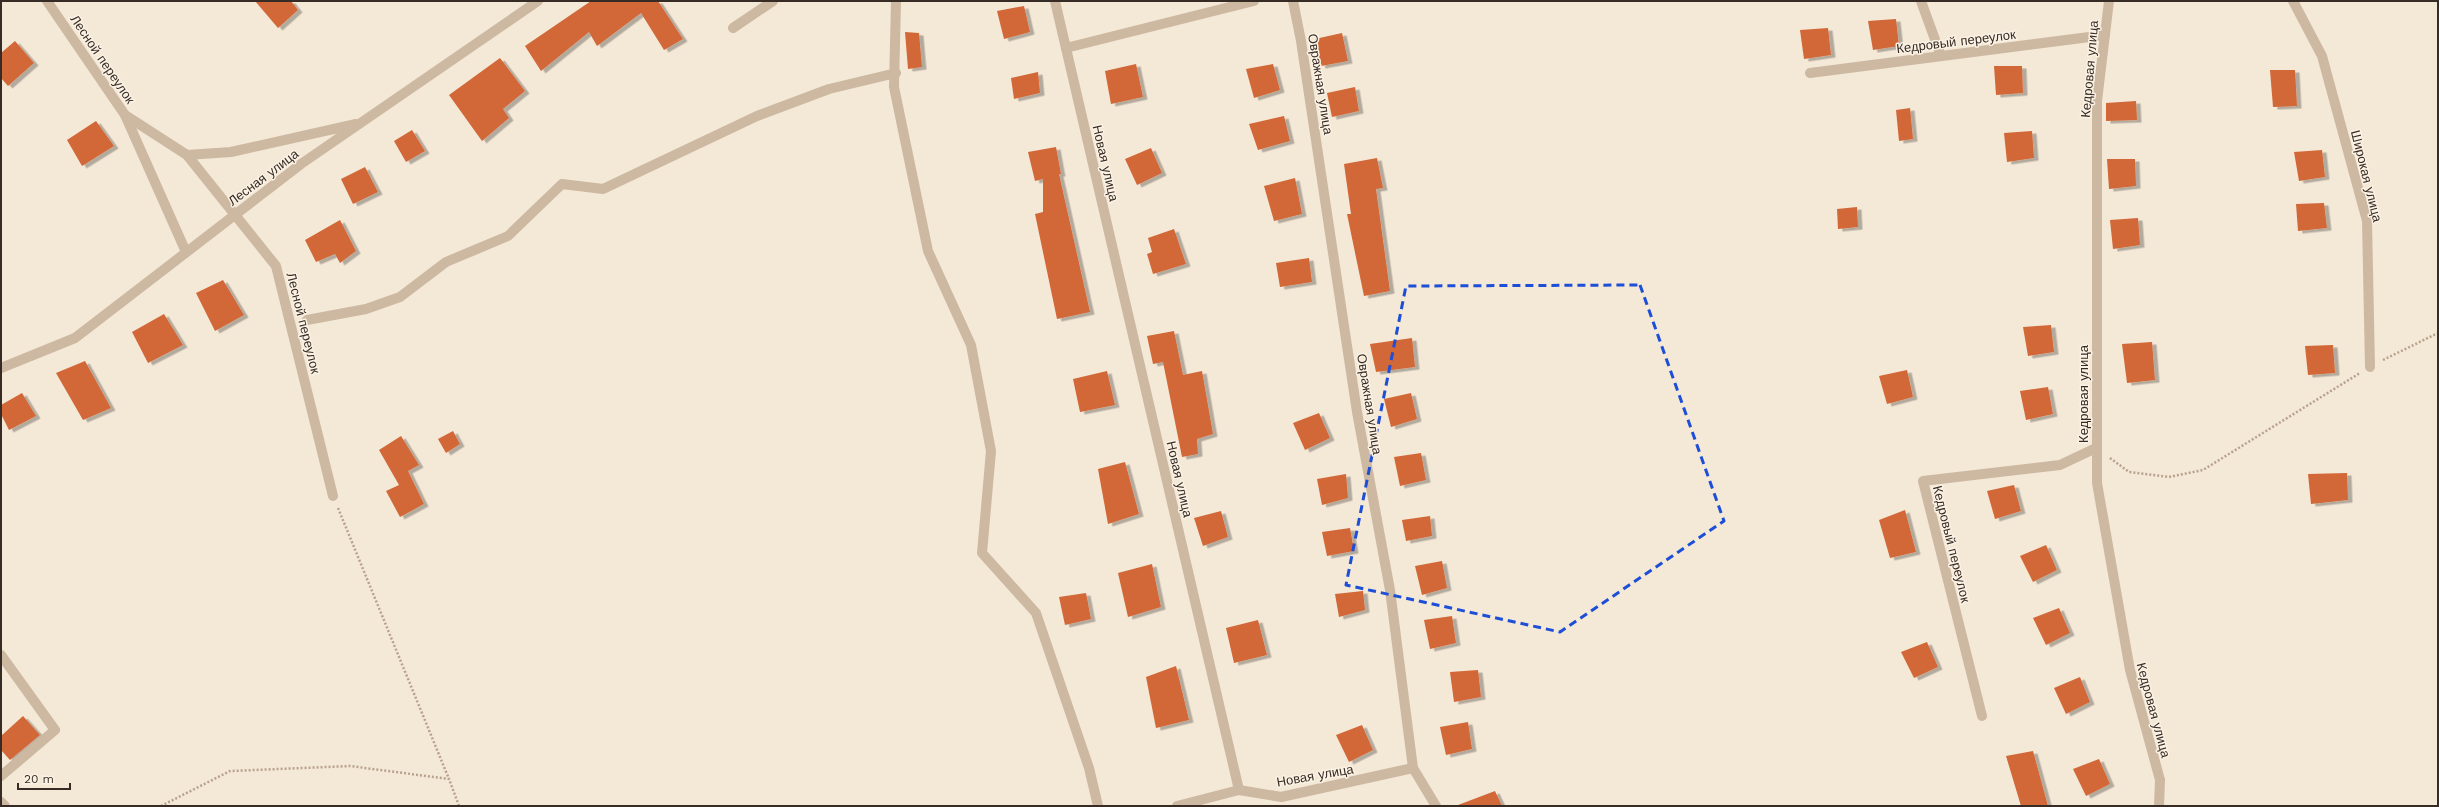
<svg xmlns="http://www.w3.org/2000/svg" width="2439" height="807" font-family="'Work Sans',sans-serif">
<defs>
<filter id="shadow"><feDropShadow dx="4.5" dy="2.5" stdDeviation="0" flood-color="#0004"/></filter>
</defs>
<rect width="100%" height="100%" fill="#f4e8d7"/>
<!-- building -->
<g fill="#d26737" filter="url(#shadow)">
<path d="M255 1H291L298 10 278 28Z"/>
<path d="M591 1H658L683 39 664 50 641 13 597 46 589 32 541 71 525 46Z"/>
<path d="M1024 6 1030 32 1004 39 997 11Z"/>
<path d="M1896 19 1899 46 1873 50 1868 21Z"/>
<path d="M1828 28 1831 55 1804 59 1800 30Z"/>
<path d="M905 32 919 33 922 67 908 69Z"/>
<path d="M1342 33 1348 61 1321 66 1315 39Z"/>
<path d="M15 41 34 63 8 86 1 78V53Z"/>
<path d="M500 58 525 91 503 109 509 118 482 141 449 95Z"/>
<path d="M1136 64 1143 97 1111 104 1105 71Z"/>
<path d="M1273 64 1280 90 1254 98 1246 69Z"/>
<path d="M1994 66H2022L2023 93 1996 95Z"/>
<path d="M2270 70H2295L2297 106 2273 107Z"/>
<path d="M1038 72 1040 93 1014 99 1011 78Z"/>
<path d="M1355 87 1359 111 1332 117 1327 93Z"/>
<path d="M2136 101 2137 120 2106 121V103Z"/>
<path d="M1910 108 1913 139 1899 141 1896 110Z"/>
<path d="M1284 116 1290 141 1258 150 1249 124Z"/>
<path d="M96 121 114 146 82 166 67 140Z"/>
<path d="M412 130 425 151 406 162 394 141Z"/>
<path d="M2032 131 2034 158 2007 162 2004 133Z"/>
<path d="M1056 147 1061 174H1059L1090 312 1057 319 1035 214 1043 212V179L1035 181 1028 152Z"/>
<path d="M1151 148 1162 173 1137 185 1125 159Z"/>
<path d="M2322 150 2325 177 2299 181 2294 152Z"/>
<path d="M1377 158 1383 188 1376 189 1390 291 1364 296 1347 214H1351L1344 164Z"/>
<path d="M2107 159H2135L2136 186 2109 189Z"/>
<path d="M365 167 378 192 353 204 341 179Z"/>
<path d="M1295 178 1302 214 1274 221 1264 186Z"/>
<path d="M2324 203 2327 228 2298 231 2296 204Z"/>
<path d="M1857 207 1858 227 1838 229 1837 209Z"/>
<path d="M2138 218 2140 245 2113 249 2110 220Z"/>
<path d="M340 220 356 251 340 263 335 254 316 262 305 240Z"/>
<path d="M1174 229 1186 264 1153 274 1147 254 1152 252 1148 238Z"/>
<path d="M1309 258 1312 282 1280 287 1276 263Z"/>
<path d="M223 280 244 315 215 331 196 293Z"/>
<path d="M164 314 183 345 148 363 132 332Z"/>
<path d="M2051 325 2054 352 2028 356 2023 327Z"/>
<path d="M1174 331 1183 375 1202 371 1213 434 1197 439 1198 454 1182 457 1163 362 1153 364 1147 336Z"/>
<path d="M1412 338 1415 367 1376 372 1370 344Z"/>
<path d="M2152 342 2155 380 2127 383 2122 344Z"/>
<path d="M2333 345 2335 373 2308 375 2305 346Z"/>
<path d="M85 361 111 408 83 420 56 373Z"/>
<path d="M1907 370 1913 397 1887 404 1879 376Z"/>
<path d="M1107 371 1115 405 1080 412 1073 379Z"/>
<path d="M2048 387 2053 414 2026 420 2020 391Z"/>
<path d="M22 393 36 416 9 430 1 414V405Z"/>
<path d="M1411 393 1417 419 1391 427 1384 399Z"/>
<path d="M1319 413 1330 438 1305 450 1293 423Z"/>
<path d="M453 431 460 444 446 453 438 439Z"/>
<path d="M401 436 419 465 408 471 424 504 400 517 386 491 399 485 379 450Z"/>
<path d="M1421 453 1426 480 1400 486 1394 457Z"/>
<path d="M1125 462 1139 514 1108 524 1098 469Z"/>
<path d="M2347 473 2348 500 2311 504 2308 474Z"/>
<path d="M1346 474 1348 498 1322 505 1317 479Z"/>
<path d="M2014 485 2021 511 1995 519 1987 491Z"/>
<path d="M1905 510 1916 552 1890 558 1879 520Z"/>
<path d="M1221 511 1228 537 1203 546 1194 518Z"/>
<path d="M1430 516 1432 536 1406 541 1402 520Z"/>
<path d="M1350 528 1354 551 1327 556 1322 532Z"/>
<path d="M2046 545 2057 570 2033 582 2020 556Z"/>
<path d="M1442 561 1447 588 1422 595 1415 566Z"/>
<path d="M1152 564 1161 607 1128 617 1118 573Z"/>
<path d="M1363 591 1365 610 1339 617 1335 594Z"/>
<path d="M1086 593 1091 619 1065 625 1059 597Z"/>
<path d="M2059 608 2070 633 2046 645 2033 618Z"/>
<path d="M1452 616 1456 643 1430 649 1424 620Z"/>
<path d="M1258 620 1267 655 1234 663 1226 628Z"/>
<path d="M1927 642 1938 667 1914 678 1901 652Z"/>
<path d="M1176 666 1189 720 1156 728 1146 677Z"/>
<path d="M1478 670 1481 697 1454 702 1450 672Z"/>
<path d="M2080 677 2090 702 2066 714 2054 688Z"/>
<path d="M23 716 40 735 10 760 1 750V736Z"/>
<path d="M1468 722 1472 749 1446 755 1440 727Z"/>
<path d="M1362 725 1373 750 1349 762 1336 735Z"/>
<path d="M2033 751 2048 806H2021L2006 756Z"/>
<path d="M2099 759 2110 784 2086 796 2073 769Z"/>
<path d="M1495 791 1502 806H1458V805Z"/>
</g>
<g fill="none" stroke-linecap="round" stroke-linejoin="round">
<!-- path -->
<g stroke="#b8a28c" stroke-width="2.5" stroke-dasharray="2 2" stroke-linecap="butt">
<path d="M2383 360 2438 333"/>
<path d="M2110 458 2129 472 2169 477 2203 470 2360 373"/>
<path d="M338 508 449 779"/>
<path d="M161 806 230 771 350 766 449 779 459 806"/>
</g>
<!-- service -->
<g stroke="#cdb9a2" stroke-width="10">
<path d="M896 1 894 87 928 251 971 345 991 451 982 553 1036 613 1089 768 1098 806"/>
<path d="M1921 1 1941 56"/>
<path d="M733 28 773 1"/>
<path d="M1066 48 1254 1"/>
<path d="M125 115 186 252"/>
<path d="M307 320 366 309 400 297 446 262 508 236 562 184 603 189 757 116 829 89 896 73"/>
<path d="M1 655 55 730 1 776"/>
<path d="M1 802 5 806"/>
<path d="M1177 806 1239 790"/>
<path d="M2159 806 2160 780"/>
</g>
<!-- minor -->
<g stroke="#cdb9a2" stroke-width="10">
<path d="M47 1 125 115 187 155 276 266 333 496"/>
<path d="M1055 1 1239 790 1281 797 1413 768"/>
<path d="M1293 1 1301 41 1357 412 1390 590 1413 768 1436 806"/>
<path d="M2109 1 2097 101V483L2130 670 2160 780"/>
<path d="M2293 1 2322 56 2367 221 2370 367"/>
<path d="M1810 73 2105 35"/>
<path d="M187 155 231 152 356 124"/>
<path d="M1 368 75 338 301 164 538 1"/>
<path d="M1982 716 1923 481 2060 465 2096 448"/>
</g>
</g>
<!-- marked area -->
<path fill="none" stroke="#1d4ed8" stroke-width="3" stroke-dasharray="8 5" stroke-linejoin="round" d="M1640 285 1724 521 1560 632 1346 585 1406 286Z"/>
<g text-anchor="middle" stroke-width="3" stroke-linejoin="round" paint-order="stroke">
<!-- street labels -->
<g font-size="13" fill="#372c25" stroke="#fbf2e4">
<text transform="translate(1956 41) rotate(-7)" y="5">Кедровый переулок</text>
<text transform="translate(103 59) rotate(56)" y="5">Лесной переулок</text>
<text transform="translate(2089 69) rotate(-85)" y="5">Кедровая улица</text>
<text transform="translate(1321 84) rotate(81)" y="5">Овражная улица</text>
<text transform="translate(1106 163) rotate(77)" y="5">Новая улица</text>
<text transform="translate(2367 176) rotate(76)" y="5">Широкая улица</text>
<text transform="translate(263 177) rotate(-37)" y="5">Лесная улица</text>
<text transform="translate(304 323) rotate(76)" y="5">Лесной переулок</text>
<text transform="translate(2083 394) rotate(-90)" y="5">Кедровая улица</text>
<text transform="translate(1370 404) rotate(81)" y="5">Овражная улица</text>
<text transform="translate(1180 479) rotate(77)" y="5">Новая улица</text>
<text transform="translate(1952 544) rotate(76)" y="5">Кедровый переулок</text>
<text transform="translate(2154 710) rotate(75)" y="5">Кедровая улица</text>
<text transform="translate(1315 775) rotate(-10)" y="5">Новая улица</text>
</g>
</g>
<!-- border -->
<rect width="2439" height="807" fill="none" stroke="#372c25" stroke-width="4"/>
<!-- scale -->
<path d="M18 783v6h52v-6" fill="none" stroke="#372c25" stroke-width="2"/>
<text x="24" y="783" font-size="12" fill="#372c25" stroke="#fbf2e4" stroke-width="3" paint-order="stroke">20 m</text>
</svg>
